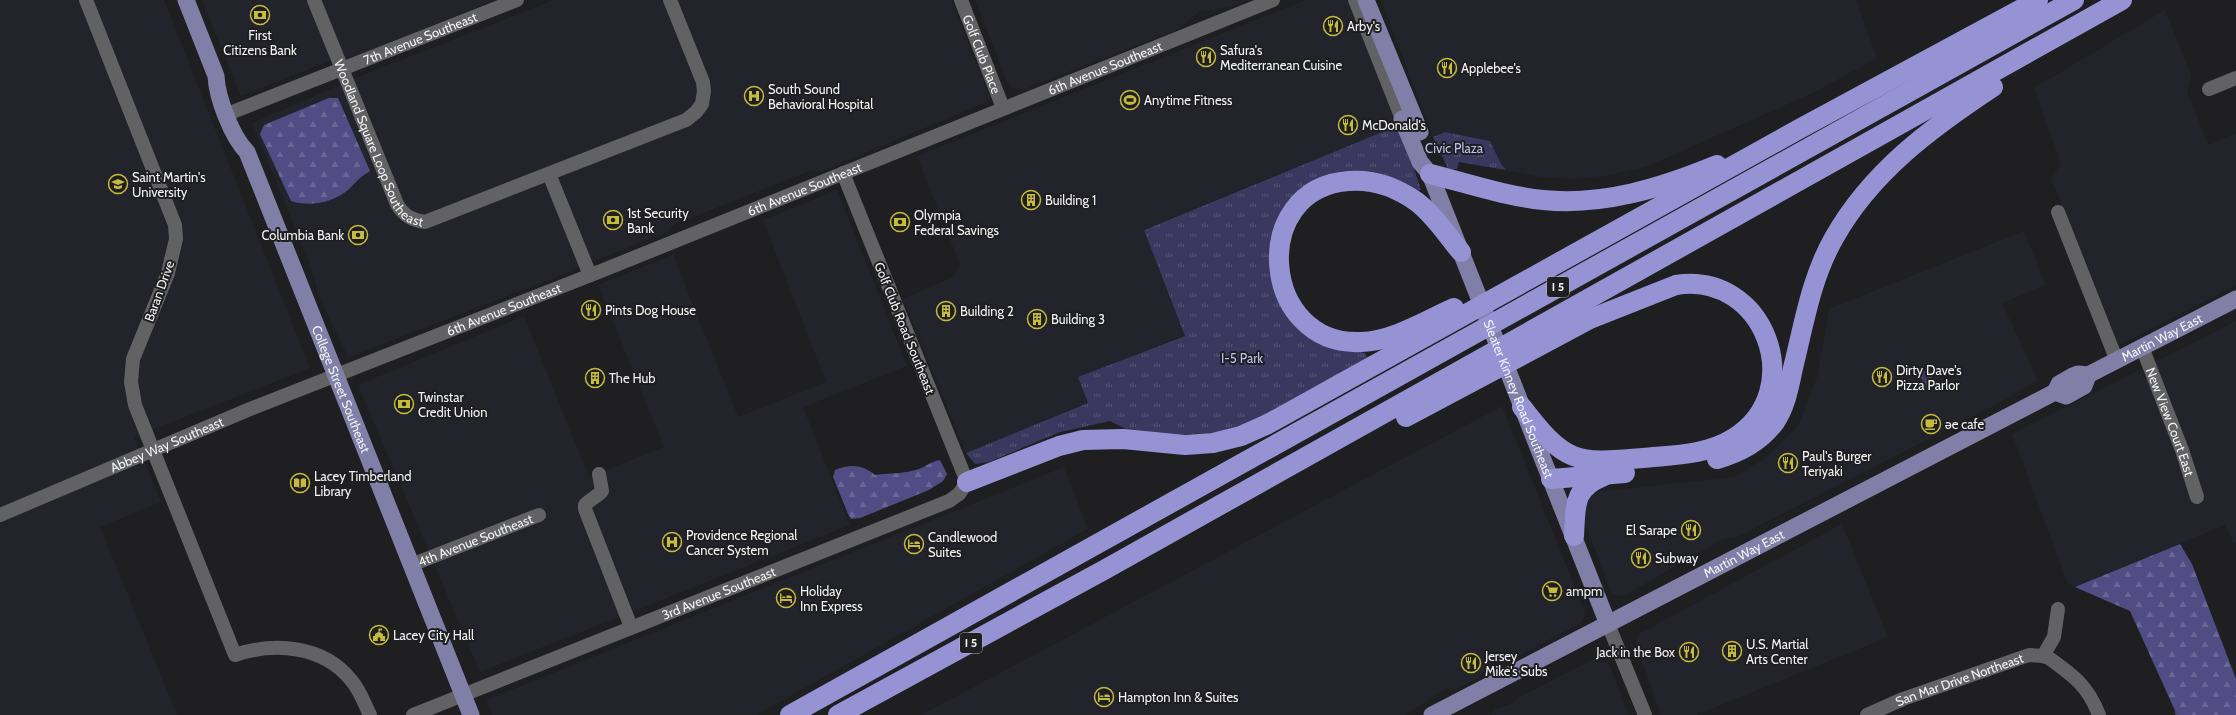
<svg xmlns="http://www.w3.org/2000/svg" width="2236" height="715" font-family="Cabin,sans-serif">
<defs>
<pattern id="grass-dots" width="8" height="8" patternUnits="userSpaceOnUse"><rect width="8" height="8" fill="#3a385e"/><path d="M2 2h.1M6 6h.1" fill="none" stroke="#575576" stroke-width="1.8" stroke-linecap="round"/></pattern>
<pattern id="forest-firs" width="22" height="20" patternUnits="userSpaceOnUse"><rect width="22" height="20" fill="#514d84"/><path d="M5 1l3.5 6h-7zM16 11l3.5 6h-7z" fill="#6a6796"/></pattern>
<pattern id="park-tufts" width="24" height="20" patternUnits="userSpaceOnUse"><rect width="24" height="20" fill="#3a385e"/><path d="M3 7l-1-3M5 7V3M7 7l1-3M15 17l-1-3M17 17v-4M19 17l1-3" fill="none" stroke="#575576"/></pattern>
</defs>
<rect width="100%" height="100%" fill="#1f1f21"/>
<!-- built -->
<g fill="#23232c">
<path d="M0 0H164L310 368 134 437 161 502 100 527 177 715H0Z"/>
<path d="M202 0H495L361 54 327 62 241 96Z"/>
<path d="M554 0H951L991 100 820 172 812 170 673 225 668 232 573 269 570 272 348 357 321 301 308 259 252 123 368 73Z"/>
<path d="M975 0H1248L1231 7 1206 11 1201 10 1179 29 1025 89H1019L1012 88 1008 84Z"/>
<path d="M1306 0H1348L1397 126 1144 229 1185 335 1078 377 1088 403 966 453 903 299 951 278 960 265 917 156Z"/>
<path d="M1381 0H1856L1877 58 1815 92 1646 167 1603 176 1573 179 1540 177 1506 170 1501 164 1490 141 1445 132 1433 137Z"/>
<path d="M2165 10 2191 75 2187 91 2208 145 2236 134V285L2119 345 2052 180 2059 165 2058 155 2034 88Z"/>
<path d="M837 190 907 366 803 407 850 525 480 672 358 385 524 316 589 477 664 447 598 285 673 255 738 417 826 382 763 220Z"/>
<path d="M2024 231 2046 285 2002 303 2038 380 1999 403 1739 536 1723 539 1624 596 1616 595 1611 592 1582 515 1586 493 1735 477 1765 458 1798 426 1817 377 1829 309Z"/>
<path d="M2236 321V543L2234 544 2225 525 2075 587 2068 584 2012 434Z"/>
<path d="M1502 406 1585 612 1584 618 1579 624 1519 656 1514 657 1509 654 1496 659 1476 679 1455 690 1445 689 1404 715H921Z"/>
<path d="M1064 467 1088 529 756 715H492L486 700Z"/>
<path d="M1842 524 1888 637 1696 715H1661L1635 641 1639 634Z"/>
<path d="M1596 658 1597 661 1609 664 1629 715H1491L1495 709 1511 704 1518 698Z"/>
</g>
<!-- grass -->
<path fill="url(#grass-dots)" d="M1918 371H1929L1932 377 1927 391Z"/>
<!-- forest -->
<g fill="url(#forest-firs)">
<path d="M329 98H338L370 171C361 176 356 182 349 189 333 203 310 207 291 201L260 134 264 125Z"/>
<path d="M940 460 947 474 943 481 929 490 860 518 851 519 848 514 833 477 835 470C850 464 862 464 875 475 889 473 905 474 919 469 927 466 932 461 940 460Z"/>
<path d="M2180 544 2192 564 2236 679V715H2177L2130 611 2075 587Z"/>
</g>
<!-- park -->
<g fill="url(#park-tufts)">
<path d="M1397 126 1412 162 1421 190 1418 191C1388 169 1364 175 1329 179L1270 254C1268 300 1295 335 1338 348 1347 351 1356 350 1365 353L1367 357 1364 361 1258 419 1225 432 1172 435 1130 431 1110 421 1060 432 989 462 975 464 966 453 1088 403 1078 377 1185 336 1144 230Z"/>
<path d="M1445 132 1490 141 1501 164 1506 170 1459 162 1457 169H1448L1433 137Z"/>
</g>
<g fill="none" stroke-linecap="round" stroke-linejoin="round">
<!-- stream -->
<path stroke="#4e4966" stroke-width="2.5" d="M2176 712 2177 715"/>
<!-- minor -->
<g stroke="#626265" stroke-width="14">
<path d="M86 0 175 225 176 239 168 273 133 359 131 382 135 405 235 655C274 642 323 645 351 680 360 690 364 703 370 715"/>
<path id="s1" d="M314 0 397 204C404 216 412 220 425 222L686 120 696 112 702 104 704 91 703 82 670 0"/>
<path id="s2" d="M961 0 1003 108"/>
<path d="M1355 0 1402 119"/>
<path d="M2209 89 2236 78"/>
<path id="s3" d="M235 111 517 0"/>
<path d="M549 174 590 275"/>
<path d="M2058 212 2117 361"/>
<path id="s4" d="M2142 347 2182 450 2197 497"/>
<path d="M599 474 602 491C597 497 590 499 585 505V509L631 627"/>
<path id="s5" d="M0 515 250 409 601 271 1273 0"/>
<path id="s6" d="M411 565 539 515"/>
<path d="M1608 624 1645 715"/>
<path d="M2043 656 2054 637 2058 609"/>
<path id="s7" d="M413 715 949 501 959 494 967 482 843 173"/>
<path id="s8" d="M1867 715 1903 699 2029 655 2043 656 2049 658C2074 676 2088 686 2099 715"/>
</g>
<!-- major -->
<g stroke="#817fa7" stroke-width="17">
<path id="s9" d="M186 0 216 76C217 98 232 137 247 152L471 715"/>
<path d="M1366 0 1420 132"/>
<path id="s10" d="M1402 119 1420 162 1430 174 1608 624"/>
<path d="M2055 392 2066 396 2084 386 2088 375"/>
<path id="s11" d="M1432 715 2030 405 2055 392 2059 384 2073 376 2078 374 2088 375 2236 299"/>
</g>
<!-- highway -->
<g stroke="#9593d3" stroke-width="20">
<path d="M1430 174C1467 183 1504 196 1543 200 1603 206 1661 188 1717 165"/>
<path d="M1454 308C1425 321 1393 341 1361 342 1261 347 1247 188 1349 181 1374 179 1396 187 1417 202 1434 215 1447 235 1461 252"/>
<path d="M1406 417 1590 319 1676 285C1765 271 1809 391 1734 438 1707 455 1674 455 1643 458 1574 464 1565 463 1522 407"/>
<path d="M1717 459C1739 453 1761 441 1775 422 1786 406 1789 386 1793 368 1804 324 1811 278 1834 238 1871 172 1931 128 1993 87"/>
<path d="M1551 479 1625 473"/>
<path d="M967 482 1059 446 1083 440 1123 439 1185 445 1213 443 1241 436 1268 424 1801 128 2038 0"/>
<path d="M1574 536C1576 506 1572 489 1604 476"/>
<path d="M790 715 2074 0"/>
<path d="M838 715 1104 570 2122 0"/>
</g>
</g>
<!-- icons -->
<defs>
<g id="bank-ring" transform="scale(1)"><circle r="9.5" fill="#1f1f21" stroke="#c5bc3d" stroke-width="1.5"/><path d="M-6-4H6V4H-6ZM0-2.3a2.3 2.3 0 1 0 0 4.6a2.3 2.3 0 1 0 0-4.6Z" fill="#c5bc3d"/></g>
<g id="restaurant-ring" transform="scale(1)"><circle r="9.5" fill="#1f1f21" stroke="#c5bc3d" stroke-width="1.5"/><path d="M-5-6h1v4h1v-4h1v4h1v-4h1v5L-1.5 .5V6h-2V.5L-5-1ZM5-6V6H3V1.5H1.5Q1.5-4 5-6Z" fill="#c5bc3d"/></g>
<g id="hospital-ring" transform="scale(1)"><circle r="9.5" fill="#1f1f21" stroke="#c5bc3d" stroke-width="1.5"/><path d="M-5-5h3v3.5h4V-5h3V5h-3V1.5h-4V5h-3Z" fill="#c5bc3d"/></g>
<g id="stadium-ring" transform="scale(1)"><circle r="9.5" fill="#1f1f21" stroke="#c5bc3d" stroke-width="1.5"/><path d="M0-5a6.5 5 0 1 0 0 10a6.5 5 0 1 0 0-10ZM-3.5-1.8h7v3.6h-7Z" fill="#c5bc3d"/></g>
<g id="university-ring" transform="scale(1)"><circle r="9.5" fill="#1f1f21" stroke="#c5bc3d" stroke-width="1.5"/><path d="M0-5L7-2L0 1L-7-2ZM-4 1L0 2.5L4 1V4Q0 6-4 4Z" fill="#c5bc3d"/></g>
<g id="building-ring" transform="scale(1)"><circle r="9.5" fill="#1f1f21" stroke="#c5bc3d" stroke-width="1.5"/><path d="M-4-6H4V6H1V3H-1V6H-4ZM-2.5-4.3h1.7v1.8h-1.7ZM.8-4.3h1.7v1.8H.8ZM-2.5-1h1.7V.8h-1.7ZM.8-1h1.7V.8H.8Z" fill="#c5bc3d"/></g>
<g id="cafe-ring" transform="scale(1)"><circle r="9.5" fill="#1f1f21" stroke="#c5bc3d" stroke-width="1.5"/><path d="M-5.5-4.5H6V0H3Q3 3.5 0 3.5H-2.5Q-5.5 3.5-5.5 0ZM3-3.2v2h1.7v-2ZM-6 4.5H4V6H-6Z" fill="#c5bc3d"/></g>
<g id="library-ring" transform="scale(1)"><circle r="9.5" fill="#1f1f21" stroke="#c5bc3d" stroke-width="1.5"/><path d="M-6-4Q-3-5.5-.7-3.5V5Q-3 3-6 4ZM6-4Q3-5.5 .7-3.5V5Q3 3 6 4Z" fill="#c5bc3d"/></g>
<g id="hotel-ring" transform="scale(1)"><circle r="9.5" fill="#1f1f21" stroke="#c5bc3d" stroke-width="1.5"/><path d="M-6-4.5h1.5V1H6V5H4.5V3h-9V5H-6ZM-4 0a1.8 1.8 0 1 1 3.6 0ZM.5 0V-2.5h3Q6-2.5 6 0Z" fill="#c5bc3d"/></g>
<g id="supermarket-ring" transform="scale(1)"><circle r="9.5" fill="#1f1f21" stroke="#c5bc3d" stroke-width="1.5"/><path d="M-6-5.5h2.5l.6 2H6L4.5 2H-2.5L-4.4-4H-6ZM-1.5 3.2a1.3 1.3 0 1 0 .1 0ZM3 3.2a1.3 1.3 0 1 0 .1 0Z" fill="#c5bc3d"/></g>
<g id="civic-ring" transform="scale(1)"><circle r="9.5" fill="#1f1f21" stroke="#c5bc3d" stroke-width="1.5"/><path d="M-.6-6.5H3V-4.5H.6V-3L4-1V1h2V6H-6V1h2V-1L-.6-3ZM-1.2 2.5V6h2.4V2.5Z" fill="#c5bc3d"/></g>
</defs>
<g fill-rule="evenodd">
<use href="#bank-ring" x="260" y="15"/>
<use href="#restaurant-ring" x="1333" y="26"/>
<use href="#restaurant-ring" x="1206" y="57"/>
<use href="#restaurant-ring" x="1447" y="68"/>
<use href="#hospital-ring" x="754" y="96"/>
<use href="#stadium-ring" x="1130" y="100"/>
<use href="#restaurant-ring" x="1348" y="125"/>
<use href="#university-ring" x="118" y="184"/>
<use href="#building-ring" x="1031" y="200"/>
<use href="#bank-ring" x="613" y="220"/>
<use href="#bank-ring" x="900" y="222"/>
<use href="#bank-ring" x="358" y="235"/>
<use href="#restaurant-ring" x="591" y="310"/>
<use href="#building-ring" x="946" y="311"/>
<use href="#building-ring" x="1037" y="319"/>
<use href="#restaurant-ring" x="1882" y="377"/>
<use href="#building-ring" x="595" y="378"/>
<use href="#bank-ring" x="404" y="404"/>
<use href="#cafe-ring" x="1931" y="424"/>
<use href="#restaurant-ring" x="1788" y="463"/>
<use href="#library-ring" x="300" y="483"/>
<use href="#restaurant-ring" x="1691" y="530"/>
<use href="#hospital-ring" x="672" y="542"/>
<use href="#hotel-ring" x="914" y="544"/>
<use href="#restaurant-ring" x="1641" y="558"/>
<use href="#supermarket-ring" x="1552" y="591"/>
<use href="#hotel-ring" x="786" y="598"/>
<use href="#civic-ring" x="379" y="635"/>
<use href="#building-ring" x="1732" y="651"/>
<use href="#restaurant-ring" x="1689" y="652"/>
<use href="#restaurant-ring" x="1471" y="663"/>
<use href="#hotel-ring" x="1104" y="697"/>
</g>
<g text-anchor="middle" stroke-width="4" stroke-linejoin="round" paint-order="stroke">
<!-- shield labels -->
<g fill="#1f1f21" stroke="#b3b3b5" stroke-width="1">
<rect x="1547" y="277" width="22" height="20" rx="3"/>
<rect x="960" y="633" width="22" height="20" rx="3"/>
</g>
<g font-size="12" font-weight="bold" fill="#f3f3f5">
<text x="1558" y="291">I 5</text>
<text x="971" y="647">I 5</text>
</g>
<!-- poi labels -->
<g font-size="13" fill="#f3f3f5" stroke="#1f1f21" text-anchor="start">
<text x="1347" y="31">Arby's</text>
<text x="260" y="40" text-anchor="middle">First<tspan x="260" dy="15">Citizens Bank</tspan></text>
<text x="1220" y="55">Safura's<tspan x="1220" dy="15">Mediterranean Cuisine</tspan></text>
<text x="1461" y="73">Applebee's</text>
<text x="768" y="94">South Sound<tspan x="768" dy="15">Behavioral Hospital</tspan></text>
<text x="1144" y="105">Anytime Fitness</text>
<text x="1362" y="130">McDonald's</text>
<text x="132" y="182">Saint Martin's<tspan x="132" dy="15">University</tspan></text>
<text x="1045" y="205">Building 1</text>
<text x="627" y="218">1st Security<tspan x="627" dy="15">Bank</tspan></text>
<text x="914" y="220">Olympia<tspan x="914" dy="15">Federal Savings</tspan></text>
<text x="344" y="240" text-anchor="end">Columbia Bank</text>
<text x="605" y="315">Pints Dog House</text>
<text x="960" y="316">Building 2</text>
<text x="1051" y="324">Building 3</text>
<text x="1896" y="375">Dirty Dave's<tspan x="1896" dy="15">Pizza Parlor</tspan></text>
<text x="609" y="383">The Hub</text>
<text x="418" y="402">Twinstar<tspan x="418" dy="15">Credit Union</tspan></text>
<text x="1945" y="429">əe cafe</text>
<text x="1802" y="461">Paul's Burger<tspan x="1802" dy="15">Teriyaki</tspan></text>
<text x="314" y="481">Lacey Timberland<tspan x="314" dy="15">Library</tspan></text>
<text x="1677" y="535" text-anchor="end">El Sarape</text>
<text x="686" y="540">Providence Regional<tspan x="686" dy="15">Cancer System</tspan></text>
<text x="928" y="542">Candlewood<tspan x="928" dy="15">Suites</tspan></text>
<text x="1655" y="563">Subway</text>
<text x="800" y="596">Holiday<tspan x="800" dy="15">Inn Express</tspan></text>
<text x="1566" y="596">ampm</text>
<text x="393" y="640">Lacey City Hall</text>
<text x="1746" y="649">U.S. Martial<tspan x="1746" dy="15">Arts Center</tspan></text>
<text x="1675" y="657" text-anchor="end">Jack in the Box</text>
<text x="1485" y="661">Jersey<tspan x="1485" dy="15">Mike's Subs</tspan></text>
<text x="1118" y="702">Hampton Inn &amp; Suites</text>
</g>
<!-- street labels -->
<g font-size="13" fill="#f3f3f5" stroke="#1f1f21">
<text dy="5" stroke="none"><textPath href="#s3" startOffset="199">7th Avenue Southeast</textPath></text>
<text dy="5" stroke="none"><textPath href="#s2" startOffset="58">Golf Club Place</textPath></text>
<text dy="5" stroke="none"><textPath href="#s5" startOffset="1192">6th Avenue Southeast</textPath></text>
<text dy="5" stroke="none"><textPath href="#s1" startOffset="159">Woodland Square Loop Southeast</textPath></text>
<text dy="5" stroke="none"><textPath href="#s5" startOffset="868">6th Avenue Southeast</textPath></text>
<text transform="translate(159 291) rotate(-70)" y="5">Baran Drive</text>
<text dy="5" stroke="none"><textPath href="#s5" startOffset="544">6th Avenue Southeast</textPath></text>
<text transform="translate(905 328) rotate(68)" y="5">Golf Club Road Southeast</text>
<text dy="5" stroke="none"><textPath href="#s11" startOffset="825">Martin Way East</textPath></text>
<text dy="5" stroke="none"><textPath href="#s9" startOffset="420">College Street Southeast</textPath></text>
<text dy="5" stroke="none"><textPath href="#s10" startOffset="304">Sleater Kinney Road Southeast</textPath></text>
<text dy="5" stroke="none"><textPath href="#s4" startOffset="80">New View Court East</textPath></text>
<text dy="5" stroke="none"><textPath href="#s5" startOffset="181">Abbey Way Southeast</textPath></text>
<text dy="5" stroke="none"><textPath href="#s6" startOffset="69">4th Avenue Southeast</textPath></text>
<text dy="5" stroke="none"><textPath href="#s11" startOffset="351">Martin Way East</textPath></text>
<text dy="5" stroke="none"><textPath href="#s7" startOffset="329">3rd Avenue Southeast</textPath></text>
<text dy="5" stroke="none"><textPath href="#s8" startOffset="99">San Mar Drive Northeast</textPath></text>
</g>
<!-- park labels -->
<g font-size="13" fill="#bfbff2" stroke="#1f1f21">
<text x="1454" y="153">Civic Plaza</text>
<text x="1242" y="363">I-5 Park</text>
</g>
</g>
</svg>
